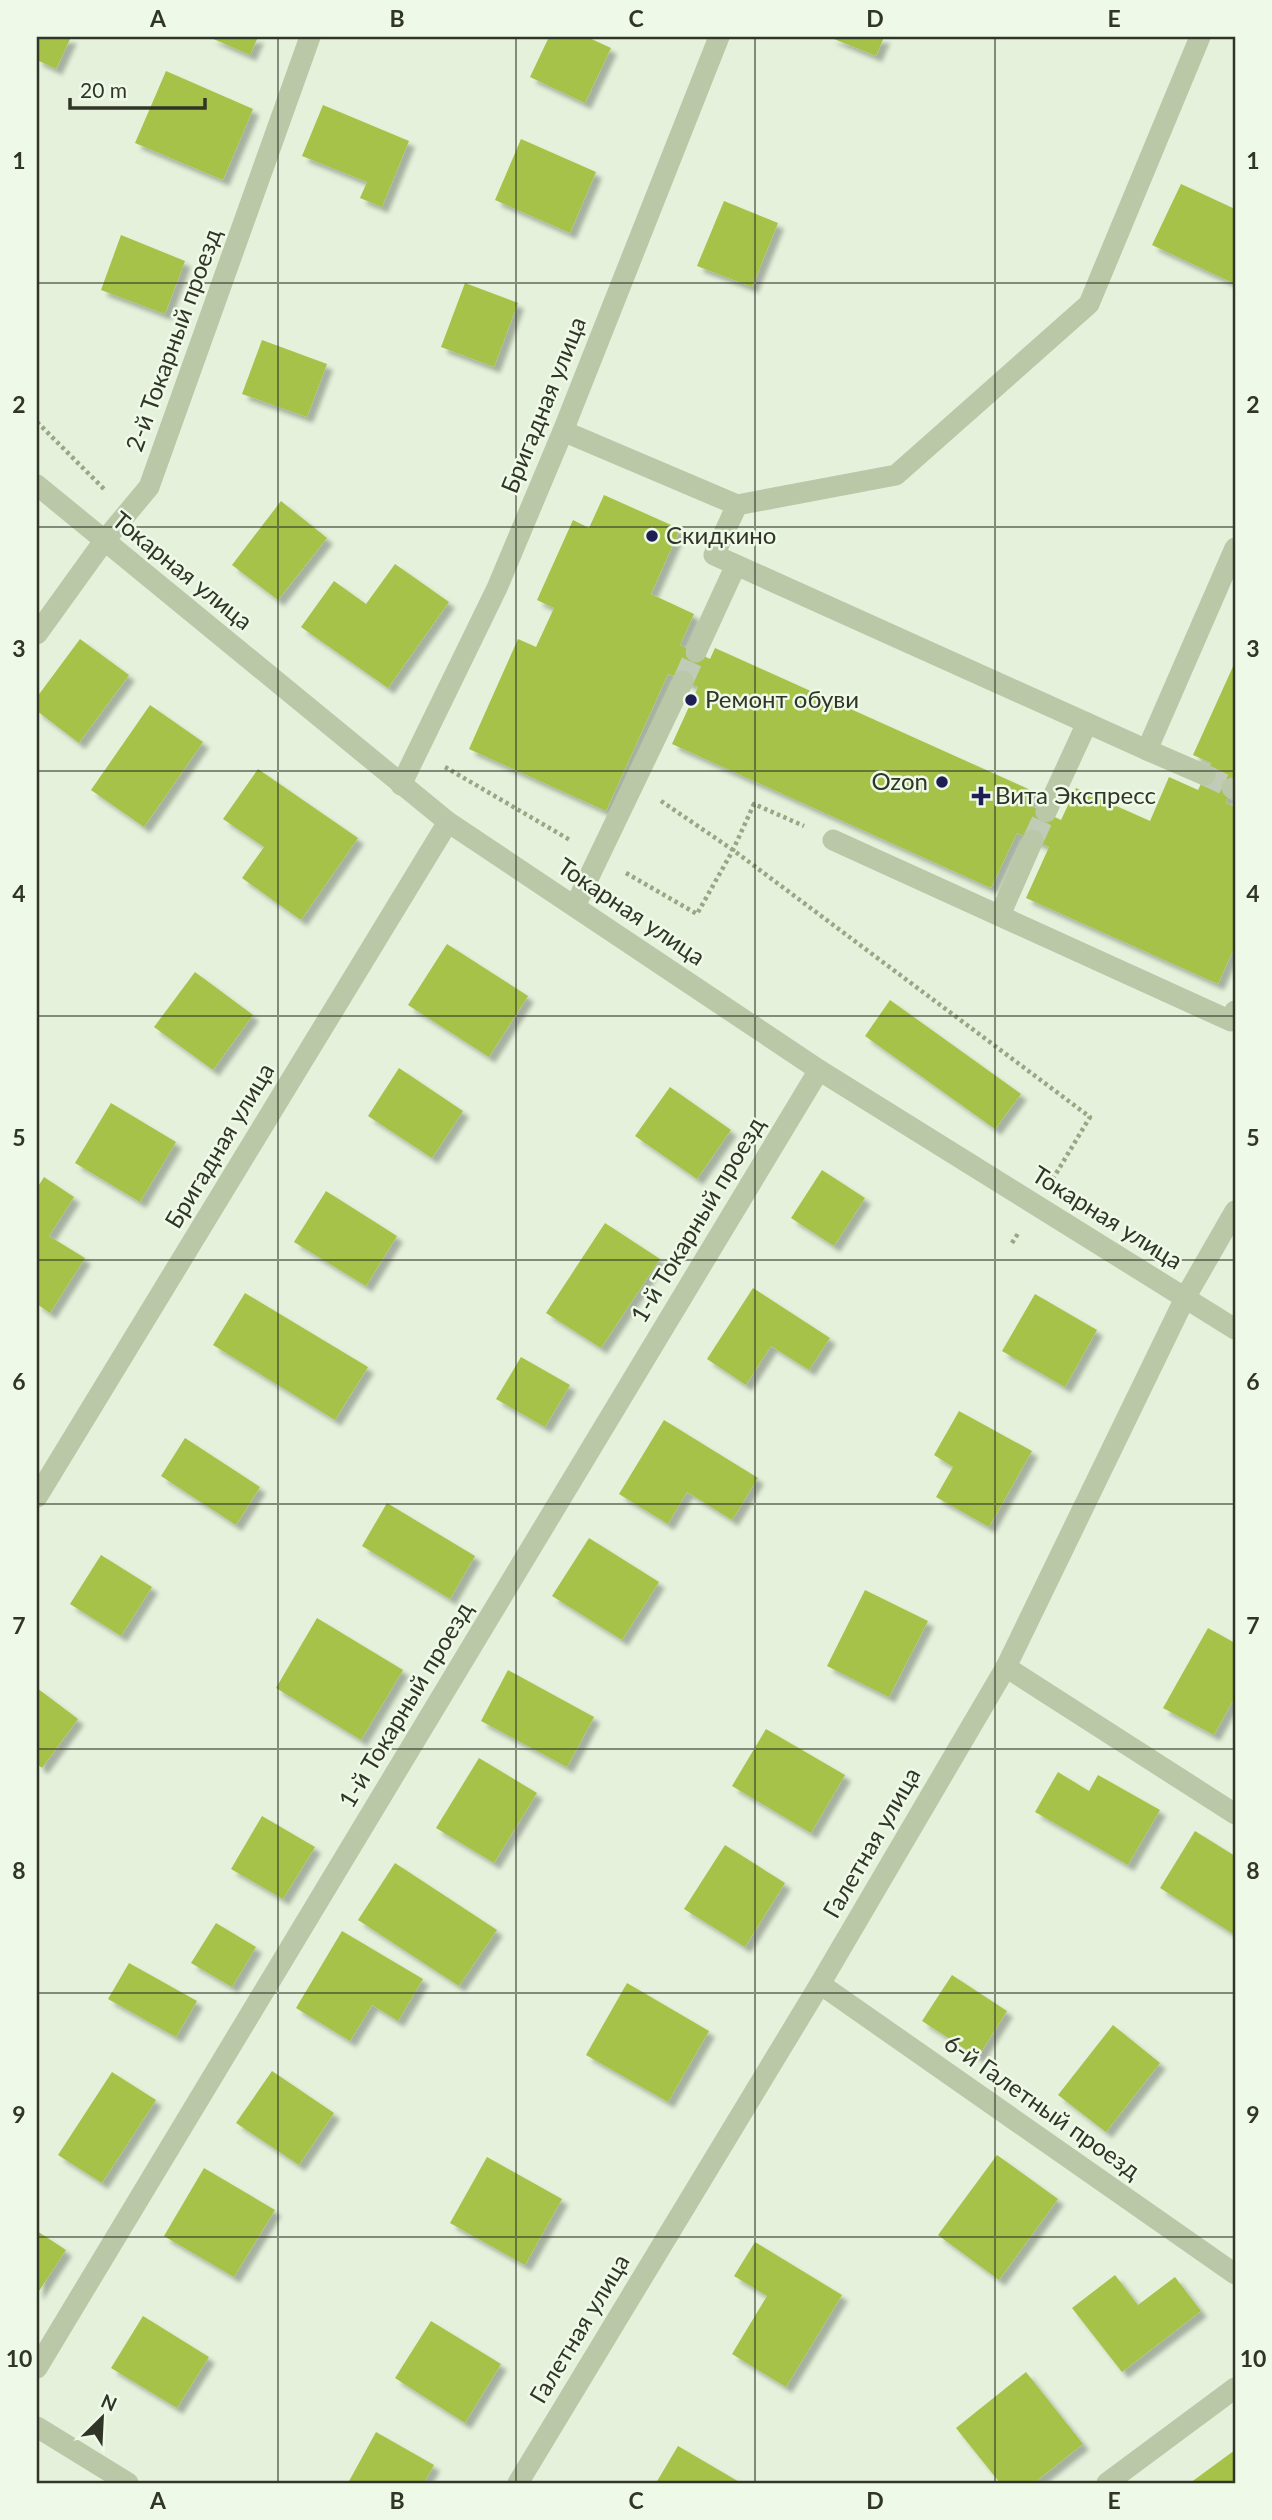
<svg xmlns="http://www.w3.org/2000/svg" width="1272" height="2520" font-family="Lato,sans-serif">
<defs>
<filter id="shadow"><feDropShadow dx="6" dy="6" stdDeviation="2" flood-color="#0004"/></filter>
</defs>
<rect width="100%" height="100%" fill="#e5f1db"/>
<!-- building -->
<g fill="#a6c248" filter="url(#shadow)">
<path d="M37 37H71L56 69 37 60Z"/>
<path d="M209 37H258L250 55Z"/>
<path d="M549 37H587L611 48 585 103 530 77Z"/>
<path d="M829 37H884L876 56Z"/>
<path d="M166 71 253 109 223 180 135 143Z"/>
<path d="M323 105 409 141 382 207 360 198 367 182 302 156Z"/>
<path d="M521 139 596 172 570 233 495 200Z"/>
<path d="M1181 184 1235 209V284L1152 245Z"/>
<path d="M724 201 778 223 752 287 697 266Z"/>
<path d="M121 235 185 261 165 314 101 290Z"/>
<path d="M465 283 518 303 494 367 441 347Z"/>
<path d="M262 340 327 364 307 417 242 394Z"/>
<path d="M604 495 680 529 651 594 694 614 680 645 710 659 715 648 1035 792 1029 805 1061 820 1076 788 1150 821 1169 777 1198 790 1211 763 1193 755 1235 662V781L1226 803 1235 807V946L1218 984 1026 898 1049 847 1017 833 991 888 672 744 698 687 668 674 606 811 469 749 518 639 536 647 554 608 537 600 573 520 589 528Z"/>
<path d="M281 501 327 538 278 600 232 565Z"/>
<path d="M395 564 449 602 388 688 301 627 334 581 366 604Z"/>
<path d="M80 639 129 675 79 743 37 711V697Z"/>
<path d="M150 705 203 742 144 827 91 790Z"/>
<path d="M258 769 358 838 301 920 242 878 264 847 223 819Z"/>
<path d="M447 944 528 996 489 1057 408 1005Z"/>
<path d="M195 972 253 1015 213 1070 154 1027Z"/>
<path d="M890 1000 1021 1094 995 1129 865 1036Z"/>
<path d="M399 1068 463 1111 432 1158 368 1116Z"/>
<path d="M670 1087 731 1130 697 1179 635 1136Z"/>
<path d="M111 1103 176 1142 140 1202 75 1163Z"/>
<path d="M822 1170 865 1198 834 1246 791 1218Z"/>
<path d="M44 1177 74 1197 49 1236 85 1258 50 1313 37 1304V1188Z"/>
<path d="M326 1191 397 1236 366 1286 294 1242Z"/>
<path d="M605 1223 660 1259 601 1348 546 1313Z"/>
<path d="M753 1288 830 1338 809 1370 771 1346 746 1385 707 1359Z"/>
<path d="M245 1293 368 1367 335 1420 213 1345Z"/>
<path d="M1035 1294 1097 1330 1065 1387 1002 1351Z"/>
<path d="M521 1357 570 1385 545 1427 496 1399Z"/>
<path d="M959 1411 1032 1451 989 1527 936 1497 953 1467 934 1455Z"/>
<path d="M664 1420 758 1478 732 1520 687 1492 668 1524 619 1494Z"/>
<path d="M185 1438 260 1487 236 1525 161 1476Z"/>
<path d="M387 1503 475 1556 450 1599 362 1546Z"/>
<path d="M589 1538 659 1582 622 1640 552 1596Z"/>
<path d="M101 1555 152 1587 121 1636 70 1604Z"/>
<path d="M865 1590 928 1621 889 1697 827 1666Z"/>
<path d="M317 1618 403 1670 361 1740 276 1688Z"/>
<path d="M1208 1628 1235 1643V1697L1214 1735 1163 1708Z"/>
<path d="M508 1670 594 1717 567 1767 481 1721Z"/>
<path d="M37 1688 78 1719 42 1768 37 1764Z"/>
<path d="M766 1729 845 1775 811 1833 732 1786Z"/>
<path d="M479 1758 537 1793 494 1863 436 1828Z"/>
<path d="M1058 1772 1089 1791 1098 1775 1160 1810 1128 1865 1035 1812Z"/>
<path d="M262 1816 315 1847 283 1899 231 1869Z"/>
<path d="M1195 1831 1235 1856V1935L1160 1888Z"/>
<path d="M725 1845 785 1883 745 1947 684 1909Z"/>
<path d="M395 1863 497 1930 459 1986 358 1920Z"/>
<path d="M216 1923 256 1947 232 1987 191 1963Z"/>
<path d="M342 1931 423 1979 398 2021 372 2005 350 2041 296 2008Z"/>
<path d="M129 1963 197 2001 176 2037 108 1999Z"/>
<path d="M952 1975 1007 2011 978 2057 922 2021Z"/>
<path d="M627 1983 709 2031 668 2102 586 2055Z"/>
<path d="M1113 2025 1160 2063 1106 2132 1058 2095Z"/>
<path d="M272 2071 334 2113 299 2165 236 2123Z"/>
<path d="M112 2072 156 2100 102 2183 58 2155Z"/>
<path d="M997 2155 1058 2199 999 2280 938 2235Z"/>
<path d="M487 2157 562 2199 525 2265 450 2223Z"/>
<path d="M204 2168 275 2210 234 2277 164 2236Z"/>
<path d="M37 2231 66 2250 37 2294Z"/>
<path d="M755 2242 842 2295 786 2387 732 2354 767 2296 734 2276Z"/>
<path d="M1115 2275 1138 2305 1175 2277 1201 2311 1122 2372 1072 2308Z"/>
<path d="M143 2316 209 2357 177 2408 111 2368Z"/>
<path d="M431 2321 501 2364 465 2423 395 2378Z"/>
<path d="M1026 2372 1083 2444 1034 2483H1000L956 2428Z"/>
<path d="M376 2432 434 2465 424 2483H348Z"/>
<path d="M678 2446 741 2483H656Z"/>
<path d="M1235 2450V2483H1190Z"/>
</g>
<g fill="none" stroke-linecap="round" stroke-linejoin="round">
<!-- minor-tunnel -->
<g stroke="#c1cbb7" stroke-width="21" stroke-dasharray="21 10" stroke-linecap="butt">
<path d="M683 681 696 652"/>
<path d="M1205 775 1232 788"/>
<path d="M1033 840 1046 812"/>
</g>
<!-- path -->
<g stroke="#9aa786" stroke-width="4.5" stroke-dasharray="3.5 3.5" stroke-linecap="butt">
<path d="M37 422 105 490"/>
<path d="M445 767 570 840"/>
<path d="M661 801 733 850 1090 1117 1054 1177"/>
<path d="M626 873 697 914 733 850 754 804 804 826"/>
<path d="M1012 1243 1019 1232"/>
</g>
<!-- minor -->
<g stroke="#bac8a7" stroke-width="21">
<path d="M563 431 737 505 714 555 1147 750 1235 548"/>
<path d="M37 485 448 822 819 1070 1235 1329"/>
<path d="M737 505 896 475 1089 304 1200 37"/>
<path d="M37 634 104 541 149 487 310 37"/>
<path d="M696 652 736 565"/>
<path d="M1147 750 1205 775"/>
<path d="M401 785 497 588 563 431 719 37"/>
<path d="M1232 788 1235 790"/>
<path d="M1046 812 1087 723"/>
<path d="M833 840 1231 1021 1235 1011"/>
<path d="M575 906 683 681"/>
<path d="M1000 915 1033 840"/>
<path d="M37 1497 448 822"/>
<path d="M1006 1667 1235 1814"/>
<path d="M820 1984 1235 2274"/>
<path d="M37 2368 819 1070"/>
<path d="M37 2427 128 2483"/>
<path d="M518 2483 820 1984 1006 1667 1185 1298 1235 1211"/>
<path d="M1107 2483 1235 2388"/>
</g>
</g>
<!-- grid -->
<path fill="none" stroke="#313527" stroke-width="2" stroke-opacity="0.55" d="M278 37V2483M516 37V2483M755 37V2483M995 37V2483M37 283H1235M37 527H1235M37 771H1235M37 1016H1235M37 1260H1235M37 1504H1235M37 1749H1235M37 1993H1235M37 2237H1235"/>
<!-- markers -->
<g fill="#211e55" stroke="#eff9e7" stroke-width="2.5">
<circle cx="652" cy="536" r="7"/>
<circle cx="691" cy="700" r="7"/>
<circle cx="942" cy="782" r="7"/>
<path d="M977.5 785.5h7v7h7v7h-7v7h-7v-7h-7v-7h7z"/>
</g>
<g text-anchor="middle" stroke-width="5" stroke-linejoin="round" paint-order="stroke">
<!-- street labels -->
<g font-size="24" fill="#313527" stroke="#eff9e7">
<text transform="translate(174 340) rotate(-70)" y="8">2-й Токарный проезд</text>
<text transform="translate(544 405) rotate(-68)" y="8">Бригадная улица</text>
<text transform="translate(182 571) rotate(39)" y="8">Токарная улица</text>
<text transform="translate(631 912) rotate(34)" y="8">Токарная улица</text>
<text transform="translate(220 1146) rotate(-59)" y="8">Бригадная улица</text>
<text transform="translate(1107 1218) rotate(32)" y="8">Токарная улица</text>
<text transform="translate(698 1220) rotate(-59)" y="8">1-й Токарный проезд</text>
<text transform="translate(406 1705) rotate(-59)" y="8">1-й Токарный проезд</text>
<text transform="translate(872 1843) rotate(-60)" y="8">Галетная улица</text>
<text transform="translate(1042 2107) rotate(35)" y="8">6-й Галетный проезд</text>
<text transform="translate(580 2329) rotate(-59)" y="8">Галетная улица</text>
</g>
<!-- poi labels -->
<g font-size="24" fill="#313527" stroke="#eff9e7" text-anchor="start">
<text x="666" y="544">Скидкино</text>
<text x="705" y="708">Ремонт обуви</text>
<text x="928" y="790" text-anchor="end">Ozon</text>
<text x="995" y="804">Вита Экспресс</text>
</g>
</g>
<!-- border -->
<rect width="1272" height="2520" fill="none" stroke="#eff9e7" stroke-width="77"/>
<!-- north arrow -->
<g transform="translate(102 2418) rotate(24)" stroke="#eff9e7" stroke-width="5" paint-order="stroke">
<path d="M0-5L12 26L0 18L-12 26Z" fill="#313527"/>
<text y="-10" font-size="19" font-weight="bold" text-anchor="middle" fill="#313527">N</text>
</g>
<!-- scale -->
<path d="M70 98v10h135v-10" fill="none" stroke="#313527" stroke-width="3.5"/>
<text x="80" y="98" font-size="21" fill="#313527" stroke="#eff9e7" stroke-width="5" paint-order="stroke">20 m</text>
<rect x="38" y="38" width="1196" height="2444" fill="none" stroke="#313527" stroke-width="2.5"/>
<g font-size="23" text-anchor="middle" font-weight="bold" fill="#313527">
<text x="158" y="27">A</text>
<text x="397" y="27">B</text>
<text x="636" y="27">C</text>
<text x="875" y="27">D</text>
<text x="1114" y="27">E</text>
<text x="19" y="169">1</text>
<text x="1253" y="169">1</text>
<text x="19" y="413">2</text>
<text x="1253" y="413">2</text>
<text x="19" y="657">3</text>
<text x="1253" y="657">3</text>
<text x="19" y="902">4</text>
<text x="1253" y="902">4</text>
<text x="19" y="1146">5</text>
<text x="1253" y="1146">5</text>
<text x="19" y="1390">6</text>
<text x="1253" y="1390">6</text>
<text x="19" y="1634">7</text>
<text x="1253" y="1634">7</text>
<text x="19" y="1879">8</text>
<text x="1253" y="1879">8</text>
<text x="19" y="2123">9</text>
<text x="1253" y="2123">9</text>
<text x="19" y="2367">10</text>
<text x="1253" y="2367">10</text>
<text x="158" y="2509">A</text>
<text x="397" y="2509">B</text>
<text x="636" y="2509">C</text>
<text x="875" y="2509">D</text>
<text x="1114" y="2509">E</text>
</g>
</svg>
